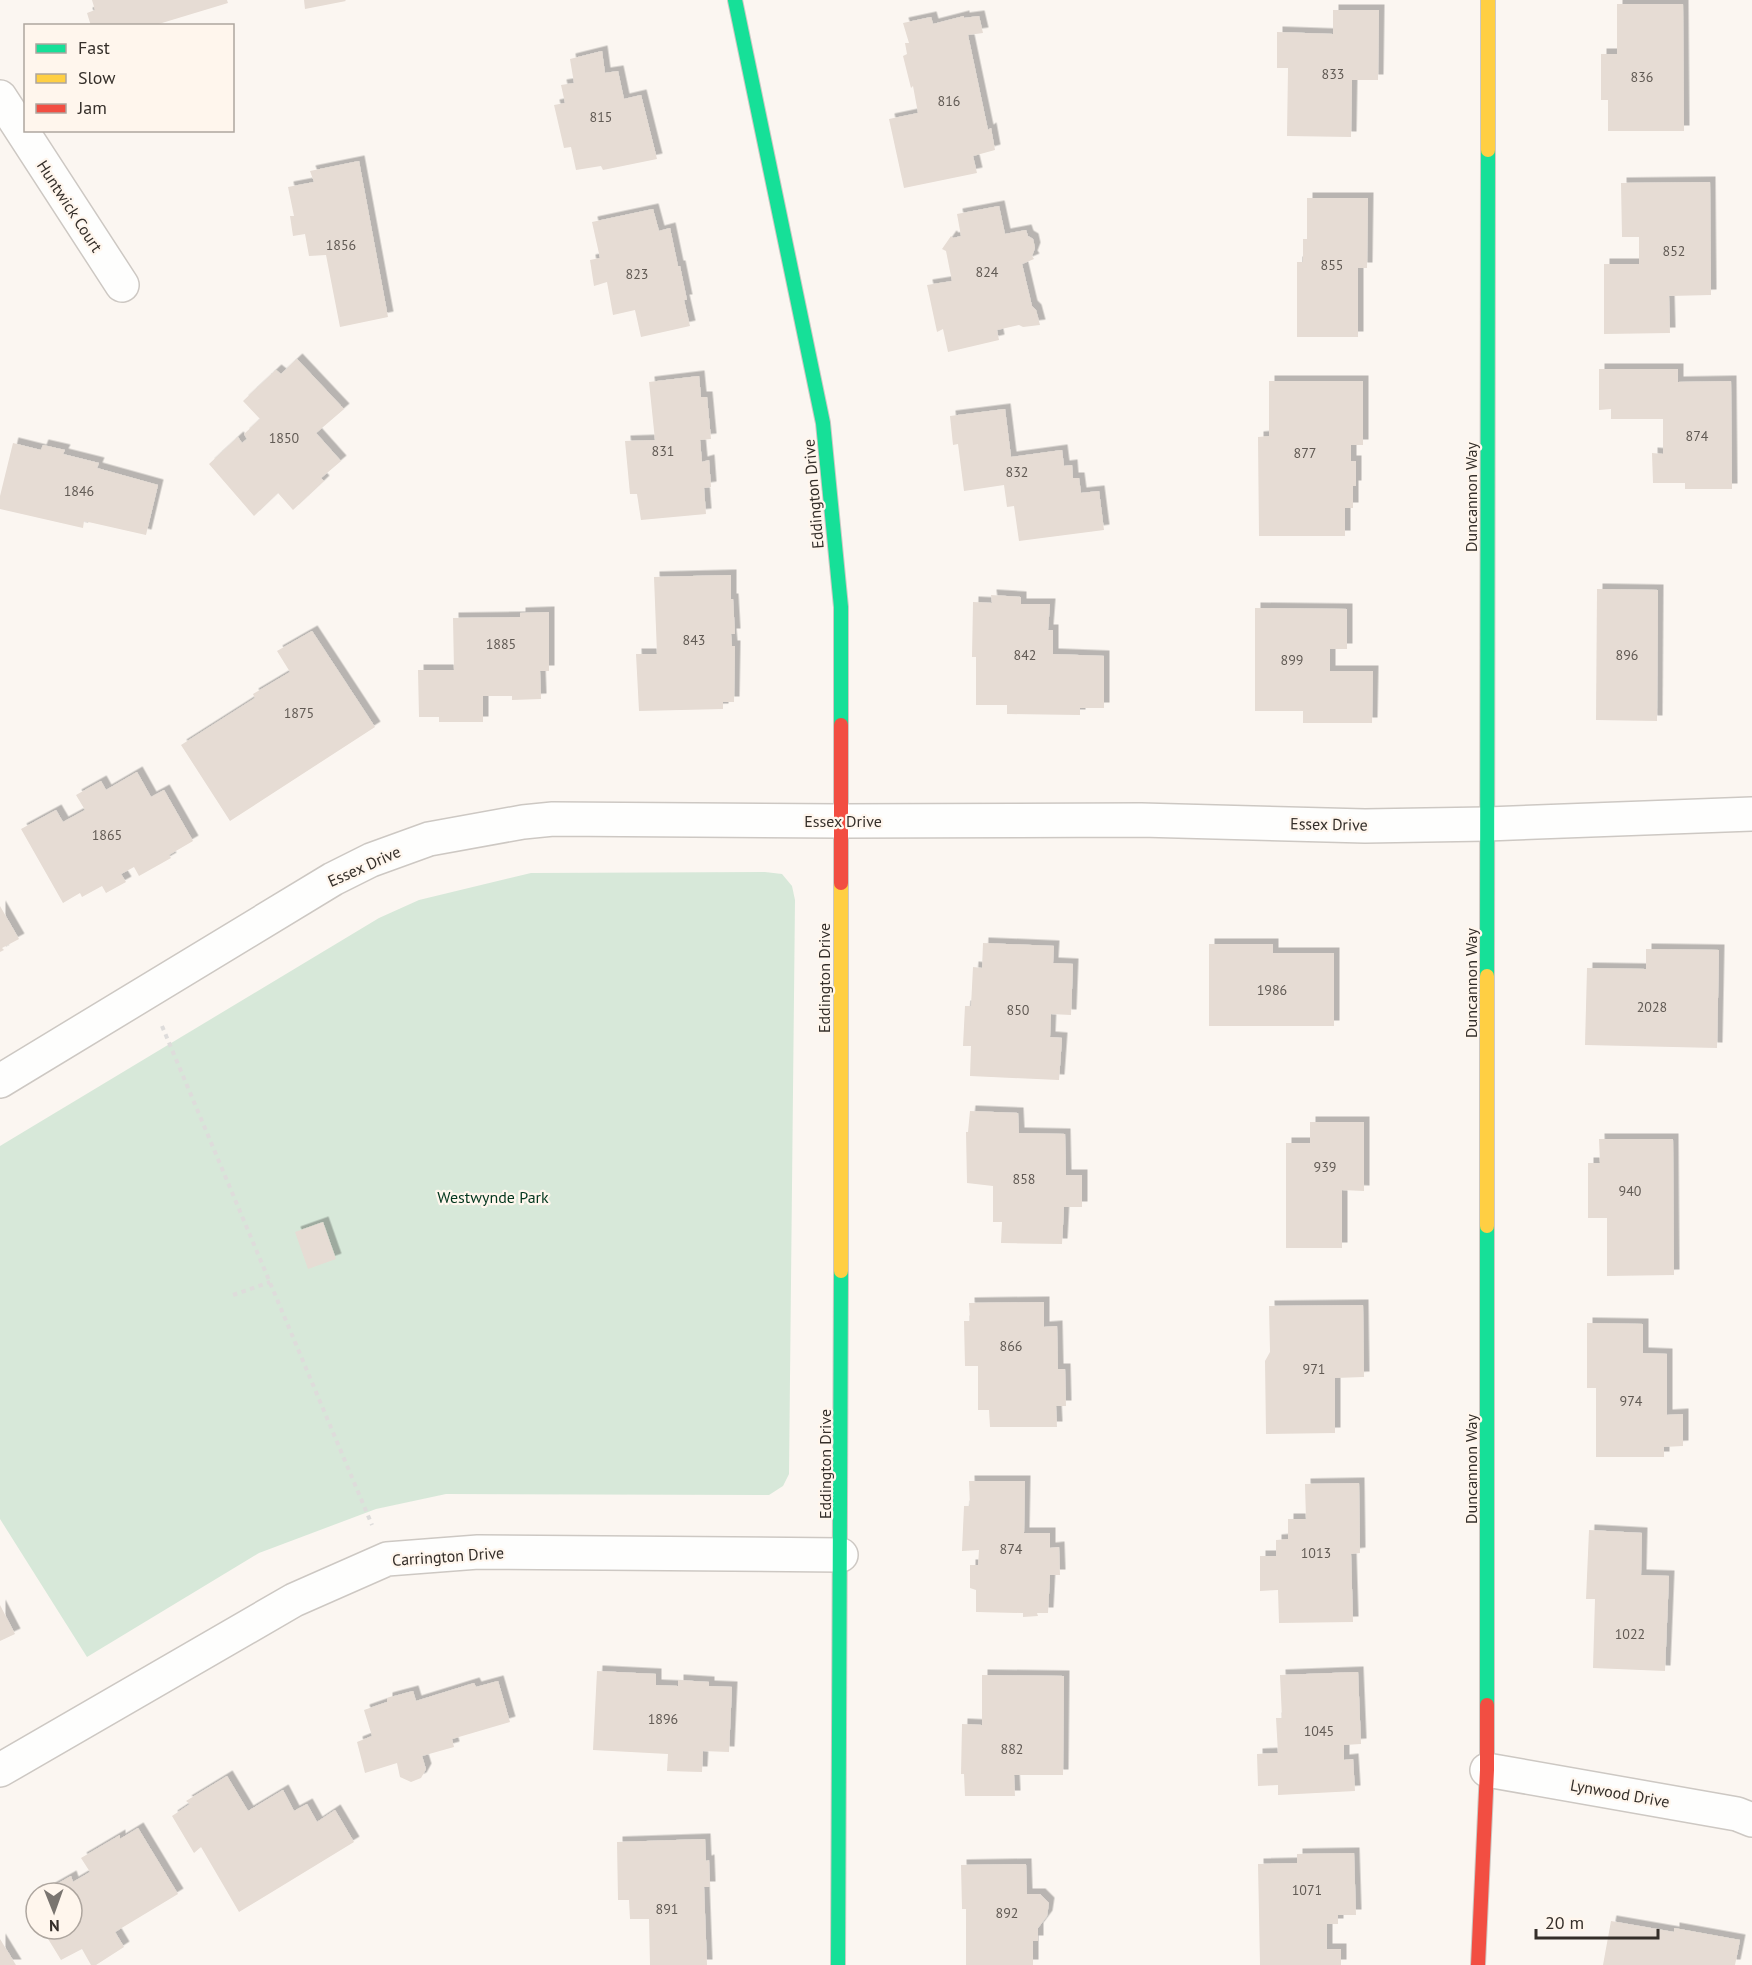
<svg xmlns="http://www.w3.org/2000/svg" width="1752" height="1965" font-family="'PT Sans',sans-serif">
<defs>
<filter id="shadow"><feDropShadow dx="5.5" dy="-5.5" stdDeviation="0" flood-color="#0004"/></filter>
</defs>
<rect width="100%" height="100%" fill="#fbf6f1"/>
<!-- green -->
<path fill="#d7e8d9" d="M765 872 782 874 792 886 795 900 789 1474 783 1486 769 1495 446 1494 376 1509 259 1553 87 1657 0 1519V1146L379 918 419 900 531 873Z"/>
<!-- building -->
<g fill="#e6dcd4" filter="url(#shadow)">
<path d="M92 0H227L228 3 152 26H91L87 13 95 10Z"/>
<path d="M304 0H345L346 1 305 9Z"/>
<path d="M1617 4H1683L1684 131H1608V100H1601V54H1617Z"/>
<path d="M1333 10H1379L1378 80H1352L1351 137 1287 136 1288 68H1277V32L1333 34Z"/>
<path d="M964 16V18L979 16 983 33 968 35 988 130 991 128 995 150 973 156 977 173 904 188 889 119 918 113 913 86 911 88 903 56 907 54 905 43H909L903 23 931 17 933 24Z"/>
<path d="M602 51 605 73 618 71 624 99 641 95 657 159 603 170 601 166 576 170 571 147 564 148 554 105 565 103 561 85 574 83 570 59Z"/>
<path d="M359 161 388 317 340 327 326 255 309 256 305 234 293 236 290 216H294L288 187 314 182 310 171Z"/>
<path d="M1710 182 1711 295 1669 296 1670 333 1604 334V264H1639V237H1622L1621 183Z"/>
<path d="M1307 198H1368L1367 268H1358V337H1297V262H1303V239H1307Z"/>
<path d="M999 206 1005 234 1026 230 1028 236 1033 239 1035 248 1032 256 1034 259 1022 264 1032 306 1036 310 1040 325 1023 327 1019 325 997 330 999 340 948 352 943 329 937 332 927 285 952 281 946 251 942 249 951 236 953 238 961 236 957 214Z"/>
<path d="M653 209 659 231 670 228 678 266H680L687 300H684L690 326 641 337 635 310 613 315 607 282 594 286 590 260 600 258 592 222Z"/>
<path d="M297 359 344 409 316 433 341 461 321 478 324 481 293 510 278 493 254 516 209 464 238 437 242 443 247 439 244 434 260 419 243 401 276 370 281 374Z"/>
<path d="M1599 369H1678V382L1731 381 1732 489H1685V483H1653L1652 453 1663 454V419H1611V409L1599 410Z"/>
<path d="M699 376 701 397H707L711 439 700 440 702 462 709 460 711 487 704 488 706 514 641 520 637 494H630L625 441 655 440 649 382Z"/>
<path d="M1269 381H1363V445H1351V461H1356V486H1353V508H1345V536H1259L1258 437 1269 436Z"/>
<path d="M1005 409 1011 457 1062 450 1064 466 1072 465 1073 478H1079L1081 493 1099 491 1104 530 1019 541 1014 506 1007 507 1004 485 964 491 958 444 953 445 950 416Z"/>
<path d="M13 443 41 450 43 445 65 450 63 454 99 463 97 468 158 485 146 535 84 521 83 528 0 509V496Z"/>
<path d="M731 575V599H733L735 634H731L732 646H735L734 702H723V709L639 711 636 654H657L654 577Z"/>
<path d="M1597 589 1658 590 1657 721 1596 720Z"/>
<path d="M991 595 1021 597V604H1050L1048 630H1053V654L1104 656V708H1080V715L1007 714V705H976V657H972L973 602 992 603Z"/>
<path d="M1255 608 1347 609V649H1330V671H1373L1372 723H1303V711H1255Z"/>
<path d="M549 612V671H540L541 699 512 700V696H483V722H439V717H419L418 670H454L453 618 520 617V613Z"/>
<path d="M312 631 375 727 230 821 181 745 255 698 253 694 290 672 277 651Z"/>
<path d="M137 772 151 797 164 790 193 841 169 855 171 858 139 876 134 867 121 874 126 882 106 893 102 886 82 897 80 893 63 903 21 829 56 810 63 822 85 810 76 795 101 781 106 790Z"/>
<path d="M0 906 19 939 2 948 4 950 0 952Z"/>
<path d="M983 943 1054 946 1053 963 1073 964 1071 1015 1051 1014 1050 1037 1062 1038 1059 1080 970 1076 971 1046H963L965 1006H971L973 967 982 968Z"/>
<path d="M1209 944H1273V953H1334V1026H1209Z"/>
<path d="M1646 949 1719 950 1717 1048 1585 1045 1587 968 1646 969Z"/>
<path d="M970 1111 1018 1113 1019 1133 1065 1134 1066 1175H1082V1207H1064L1062 1244 1001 1243 1002 1222H993V1186L967 1183 966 1132H968Z"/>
<path d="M1310 1122H1364V1191L1342 1190V1248H1286V1143H1310Z"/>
<path d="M1599 1139H1673L1674 1275 1607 1276V1218H1588V1163H1600Z"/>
<path d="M323 1222 336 1259 308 1269 295 1232Z"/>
<path d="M1044 1302V1327L1057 1326 1058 1369H1065L1066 1406H1056L1057 1427H990L989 1410H978V1366H965L964 1321H970L969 1303Z"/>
<path d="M1363 1305 1364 1377 1335 1378V1433L1266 1434 1265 1361 1270 1352 1269 1306Z"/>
<path d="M1587 1323 1643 1324V1353L1667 1354V1415L1683 1414V1446L1664 1447V1457H1596V1388H1587Z"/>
<path d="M969 1481H1025L1024 1533H1050V1548L1059 1547 1060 1575H1050L1048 1613H1037L1038 1616 1023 1617V1613L976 1612V1590L970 1588V1565H978L979 1550 962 1551 964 1506H970Z"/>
<path d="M1359 1483 1360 1553 1351 1554 1353 1622 1279 1623 1278 1590 1260 1591V1556H1276V1540L1288 1539V1519H1306L1305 1484Z"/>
<path d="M1589 1530 1642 1533 1641 1575 1669 1576 1665 1671 1593 1668 1595 1599H1586Z"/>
<path d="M0 1605 15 1634 0 1641Z"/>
<path d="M597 1671 656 1674V1685L678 1686V1680L709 1682V1686L732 1687 729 1752 703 1751 702 1772 667 1771 668 1754 593 1750Z"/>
<path d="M1358 1672 1361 1744 1344 1745V1760L1353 1759 1355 1791 1278 1795V1785L1258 1786 1257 1754 1278 1753 1276 1718H1282L1280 1675Z"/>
<path d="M982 1675 1064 1676 1063 1775H1014L1015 1796H965L964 1774H961L962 1724 982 1725Z"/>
<path d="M498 1681 510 1722 452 1739 454 1747 422 1756 426 1769 421 1778 411 1782 400 1777 397 1763 365 1773 357 1742 372 1736 364 1710 387 1702V1698L413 1691 416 1701 474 1683 476 1687Z"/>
<path d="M227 1776 248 1811 283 1790 294 1811 307 1804 317 1822 335 1810 354 1842 239 1912 201 1847 194 1853 172 1816 190 1804 186 1801Z"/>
<path d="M138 1828 178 1894 115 1932 124 1947 96 1965H91L82 1949 61 1960 42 1929H72V1893H41L71 1876 73 1882 90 1872 81 1858 120 1835V1839Z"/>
<path d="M705 1839 706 1861 709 1860 710 1887H704L707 1965H650L649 1919H630L629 1900H618L617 1842Z"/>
<path d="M1354 1853 1356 1915H1338V1924H1327V1949H1341V1965H1260L1258 1864 1297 1863V1854Z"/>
<path d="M1026 1864 1027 1894H1040L1049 1903 1047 1916 1038 1928V1941H1033V1965H966V1909H962L961 1865Z"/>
<path d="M36 1901V1920L27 1906Z"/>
<path d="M1611 1921 1674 1932V1928L1740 1940 1735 1965H1603Z"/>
<path d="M0 1939 16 1965H0Z"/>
</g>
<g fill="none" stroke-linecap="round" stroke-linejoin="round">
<!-- street casing -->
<g stroke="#cdc8c3" stroke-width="36">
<g id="street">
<path d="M0 97 122 285"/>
<path d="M0 1081 333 879 371 860 429 839 523 822 553 819 840 821 1141 820 1365 826 1487 824 1752 814"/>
<path d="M0 1770 294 1600 387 1559 478 1552 841 1555"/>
<path d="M1487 1770 1737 1814 1752 1820"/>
</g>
</g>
<!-- fast casing -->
<g stroke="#cdc8c3" stroke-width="16">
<g id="fast">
<path d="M735 0 823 423 841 607V725"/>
<path d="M1487 976 1488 150"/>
<path d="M1487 1705V1226"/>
<path d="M838 1965 841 1271"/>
</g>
</g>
<!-- slow casing -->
<g stroke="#cdc8c3" stroke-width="16">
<g id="slow">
<path d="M1488 150V0"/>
<path d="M841 883V1271"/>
<path d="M1487 1226V976"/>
</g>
</g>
<!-- jam casing -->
<g stroke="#cdc8c3" stroke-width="16">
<g id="jam">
<path d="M841 725V883"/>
<path d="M1478 1965 1487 1770V1705"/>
</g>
</g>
<!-- path -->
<g stroke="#dedcdb" stroke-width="4" stroke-dasharray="4.5 4.5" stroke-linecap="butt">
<path d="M162 1026 372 1525"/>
<path d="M233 1295 270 1282"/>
</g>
<!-- street -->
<use href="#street" stroke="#fefefd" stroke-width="33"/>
<!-- fast -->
<use href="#fast" stroke="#16e098" stroke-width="14"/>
<!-- slow -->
<use href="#slow" stroke="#ffcf43" stroke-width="14"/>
<!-- jam -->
<use href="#jam" stroke="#f24e42" stroke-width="14"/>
</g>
<g text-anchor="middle" stroke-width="4.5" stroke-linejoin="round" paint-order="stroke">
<!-- number labels -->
<g font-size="14" fill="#615a54">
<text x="1333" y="79">833</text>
<text x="1642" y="82">836</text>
<text x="949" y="106">816</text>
<text x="601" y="122">815</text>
<text x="341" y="250">1856</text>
<text x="1674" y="256">852</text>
<text x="1332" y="270">855</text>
<text x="987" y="277">824</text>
<text x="637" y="279">823</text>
<text x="1697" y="441">874</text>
<text x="284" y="443">1850</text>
<text x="663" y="456">831</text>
<text x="1305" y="458">877</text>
<text x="1017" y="477">832</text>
<text x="79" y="496">1846</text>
<text x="694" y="645">843</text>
<text x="501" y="649">1885</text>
<text x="1025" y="660">842</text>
<text x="1627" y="660">896</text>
<text x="1292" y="665">899</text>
<text x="299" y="718">1875</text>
<text x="107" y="840">1865</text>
<text x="1272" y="995">1986</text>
<text x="1652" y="1012">2028</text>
<text x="1018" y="1015">850</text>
<text x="1325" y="1172">939</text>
<text x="1024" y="1184">858</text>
<text x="1630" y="1196">940</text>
<text x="1011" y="1351">866</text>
<text x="1314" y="1374">971</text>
<text x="1631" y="1406">974</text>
<text x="1011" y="1554">874</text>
<text x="1316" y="1558">1013</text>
<text x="1630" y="1639">1022</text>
<text x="663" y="1724">1896</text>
<text x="1319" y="1736">1045</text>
<text x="1012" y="1754">882</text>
<text x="1307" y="1895">1071</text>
<text x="667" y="1914">891</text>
<text x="1007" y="1918">892</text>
</g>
<!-- street labels -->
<g font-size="16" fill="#352f2a" stroke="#fff6ed">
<text transform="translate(70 206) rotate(57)" y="6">Huntwick Court</text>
<text transform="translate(813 494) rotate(-95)" y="6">Eddington Drive</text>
<text transform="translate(1471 497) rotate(-90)" y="6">Duncannon Way</text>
<text x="843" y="827">Essex Drive</text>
<text transform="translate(1329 824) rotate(1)" y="6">Essex Drive</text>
<text transform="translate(364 866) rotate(-24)" y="6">Essex Drive</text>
<text transform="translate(824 978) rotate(-90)" y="6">Eddington Drive</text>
<text transform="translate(1471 983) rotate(-90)" y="6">Duncannon Way</text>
<text transform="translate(825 1464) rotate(-90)" y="6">Eddington Drive</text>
<text transform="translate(1471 1469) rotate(-90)" y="6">Duncannon Way</text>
<text transform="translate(448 1556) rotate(-4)" y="6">Carrington Drive</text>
<text transform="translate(1620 1793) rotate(10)" y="6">Lynwood Drive</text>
</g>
<!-- park labels -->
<g font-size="16" fill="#01361d" stroke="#fff6ed">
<text x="493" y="1203">Westwynde Park</text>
</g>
</g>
<!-- legend -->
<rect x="24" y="24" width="210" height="108" fill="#fff6ed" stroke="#aea69f" stroke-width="1.5"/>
<rect x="36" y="44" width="30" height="9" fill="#16e098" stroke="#aea69f" stroke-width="1.5"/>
<text x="78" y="54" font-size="18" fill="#352f2a">Fast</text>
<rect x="36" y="74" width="30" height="9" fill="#ffcf43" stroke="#aea69f" stroke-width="1.5"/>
<text x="78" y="84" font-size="18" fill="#352f2a">Slow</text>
<rect x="36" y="104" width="30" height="9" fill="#f24e42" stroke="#aea69f" stroke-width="1.5"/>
<text x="78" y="114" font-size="18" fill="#352f2a">Jam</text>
<!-- north arrow -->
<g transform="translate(54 1911) rotate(179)"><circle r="28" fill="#fff6ed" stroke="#aea69f" stroke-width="1.5"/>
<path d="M0-4.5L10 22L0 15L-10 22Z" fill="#7a7570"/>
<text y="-9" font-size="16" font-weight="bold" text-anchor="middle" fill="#352f2a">N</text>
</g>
<!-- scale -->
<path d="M1536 1929v9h122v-9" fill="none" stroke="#352f2a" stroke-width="3"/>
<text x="1545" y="1929" font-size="18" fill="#352f2a" stroke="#fff6ed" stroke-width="4.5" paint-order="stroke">20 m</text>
</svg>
